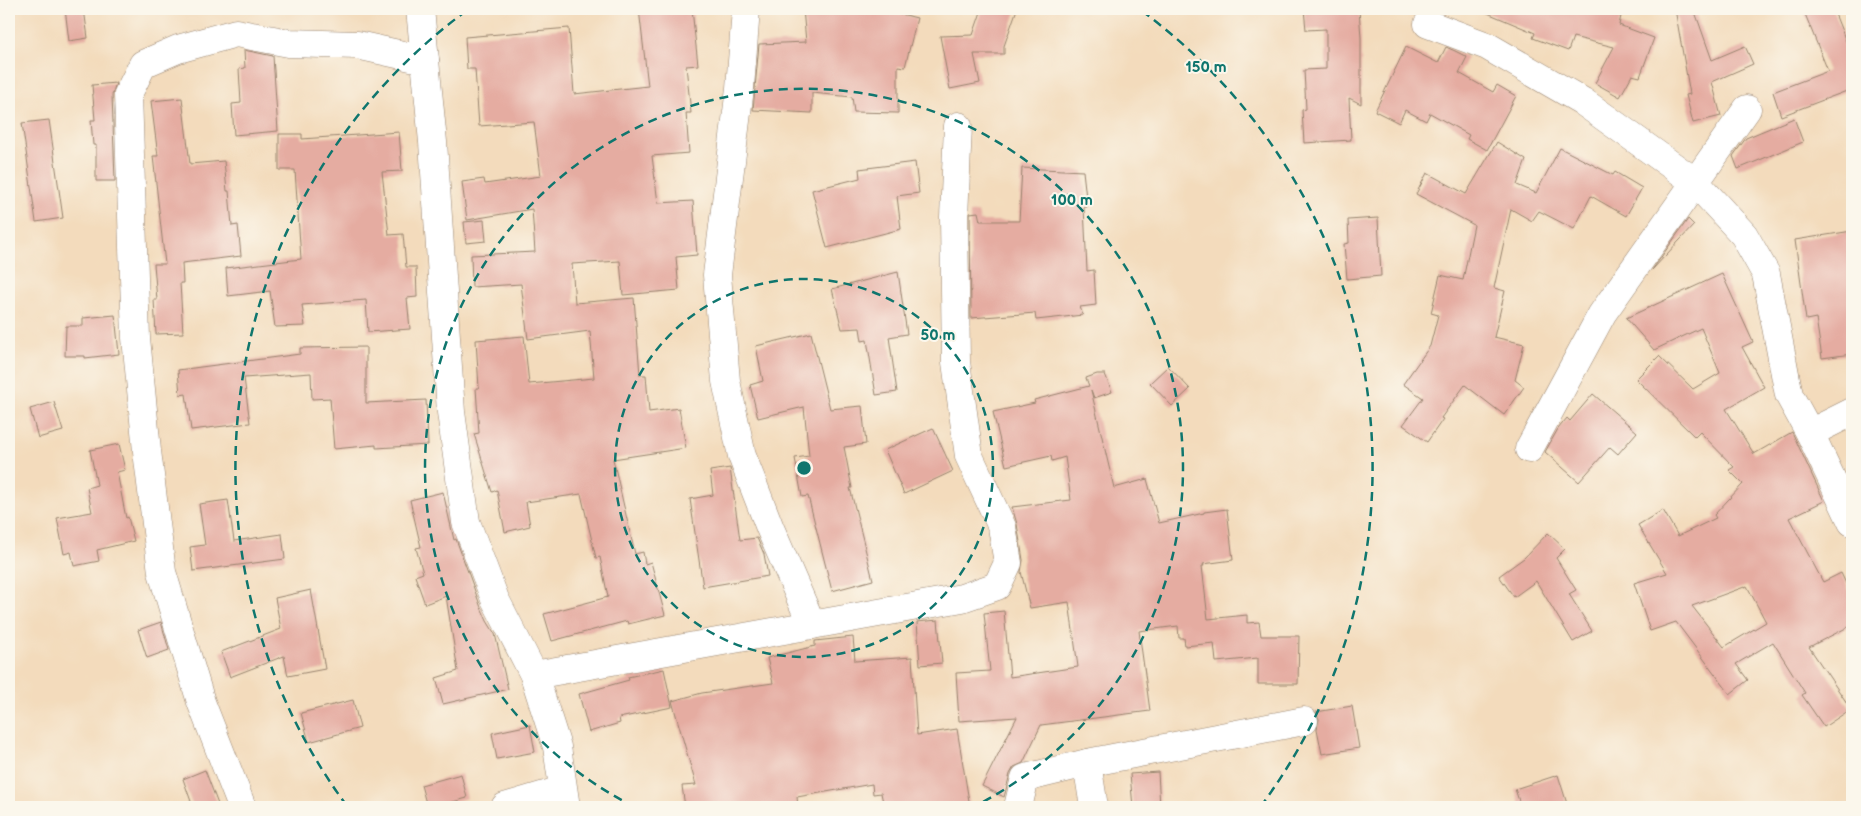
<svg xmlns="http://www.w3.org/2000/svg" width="1861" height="816" font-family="'Balsamiq Sans',sans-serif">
<rect width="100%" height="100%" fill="#fbf7ec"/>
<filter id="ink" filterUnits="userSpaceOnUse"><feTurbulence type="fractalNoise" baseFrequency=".02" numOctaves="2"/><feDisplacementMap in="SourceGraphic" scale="10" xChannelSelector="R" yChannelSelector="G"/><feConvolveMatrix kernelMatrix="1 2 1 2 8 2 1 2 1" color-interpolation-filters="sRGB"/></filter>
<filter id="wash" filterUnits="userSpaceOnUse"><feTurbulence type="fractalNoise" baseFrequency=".0096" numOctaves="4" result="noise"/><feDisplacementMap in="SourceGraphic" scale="20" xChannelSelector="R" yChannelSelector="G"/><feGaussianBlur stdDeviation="1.12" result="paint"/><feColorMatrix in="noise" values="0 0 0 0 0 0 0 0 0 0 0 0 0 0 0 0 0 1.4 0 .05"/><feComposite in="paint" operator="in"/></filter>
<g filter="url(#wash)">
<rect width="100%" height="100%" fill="#f3dbbc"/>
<g id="blocks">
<!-- building -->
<g fill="#e5aca1" fill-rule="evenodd">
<path d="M65 9H84L88 38 69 41Z"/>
<path d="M639 9H692L698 65 686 66 691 113H686L689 153 652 156 658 203 693 201 697 255 676 257 679 290 623 295 620 261 572 264 575 303 634 298 640 375H646L649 412 679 408 686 448 613 459 635 554 643 552 645 564 651 562 665 615 628 624 627 621 552 641 544 614 608 597 600 557 596 558 581 494 526 502 530 526 505 532 497 490 492 492 474 434 479 433 476 388H479L476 340 524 336 529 384 594 378 590 331 528 339 521 284 472 287 471 255 535 252 532 209 467 220 462 182 484 179 485 184 541 176 534 122 479 126 475 69H467L465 37 569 28 574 94 648 86Z"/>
<path d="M803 9H881L917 18 905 67 898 66V113L854 112 852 97 812 93V113L753 110 759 44 806 42Z"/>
<path d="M982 9H1017L1004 46V54H974L980 83 950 89 940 36 973 35Z"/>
<path d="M1304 9H1359L1361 38V104L1349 98 1351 140 1304 143 1302 110 1306 109 1304 70 1326 69V29L1306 30Z"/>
<path d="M1478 9H1592L1621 16 1619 25 1654 38 1640 77 1632 75 1620 97 1595 83 1614 47 1573 37 1568 51 1533 38 1535 33Z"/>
<path d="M1675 9H1694L1712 60 1745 46 1753 64 1712 82 1721 116 1693 123 1686 95 1690 94Z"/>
<path d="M1803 9H1833L1852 56V89L1781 116 1773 92 1828 71Z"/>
<path d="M1406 47 1438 63 1446 47 1455 51 1467 57 1459 73 1493 92 1497 85 1516 96 1487 150 1467 139 1469 135 1430 113 1426 121 1405 110 1399 123 1375 111Z"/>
<path d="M244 50 273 56 278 131 234 135 232 104 241 103 239 69 245 68Z"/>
<path d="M116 83 112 95 115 181H96V145H93L91 120H95L92 85Z"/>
<path d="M182 98 190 164 224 161 227 191H229L232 226 238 225 241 256 182 263 183 283H180L183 333 156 334 154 300H157L154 264H165L153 156H158L151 101Z"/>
<path d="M1794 118 1803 142 1738 169 1733 156 1746 138Z"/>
<path d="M49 120 63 218 36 222 22 123Z"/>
<path d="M399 132 402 171 382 172 389 235 403 234 406 267H416L417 297 407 298 410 329 368 332 366 300 302 305 305 326 275 327 270 291 228 296 226 268 301 259 295 170H279V134H302V139Z"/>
<path d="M1497 142 1526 160 1517 185 1536 193 1560 148 1613 175 1615 172 1642 188 1626 216 1591 196 1574 229 1539 211 1532 221 1511 209 1494 288 1505 291 1494 337 1524 344 1515 380 1524 387 1504 415 1465 385 1441 418 1443 419 1427 442 1403 425 1423 398 1403 384 1430 346 1438 315 1431 313 1440 275 1463 280 1474 225 1416 194 1427 173 1466 194Z"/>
<path d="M915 162 919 193 897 196 901 229 827 248 812 190 860 178 859 169Z"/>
<path d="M1022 168 1083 171 1087 207H1084L1087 271 1094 270 1096 305 1080 307 1083 315 1036 320 1035 313 971 318 970 213 978 212 980 221H1019Z"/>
<path d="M1378 218 1381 276 1347 279 1344 244 1349 243 1348 220Z"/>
<path d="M1688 219 1694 225 1652 270Z"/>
<path d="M484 220 486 241 466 243 464 222Z"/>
<path d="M1852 231V354L1822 358 1816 318 1806 320 1795 240Z"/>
<path d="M898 272 907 334 889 337 897 392 876 395 867 340 862 341 860 328 842 329 832 289Z"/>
<path d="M1722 274 1753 342 1742 347 1764 387 1726 409 1754 454 1792 432 1824 501 1789 518 1823 582 1841 573 1852 596V625L1809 647 1851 709 1824 727 1802 695 1805 693 1773 642 1736 664 1748 680 1730 694 1676 622 1650 631 1634 583 1667 573 1638 525 1663 510 1678 536 1716 518 1714 515 1743 484 1729 470 1734 467 1700 432 1695 437 1636 379 1659 356 1693 389 1720 373 1701 328 1654 350 1626 318ZM1747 586 1766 622 1724 647 1692 606Z"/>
<path d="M115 315 119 354 85 358V356H65L66 326H83V318Z"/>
<path d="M811 333 830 409 862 406 866 444 844 447 852 488H850L873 580 832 591 808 496 802 497 795 458 809 456 804 407 758 418 750 385 763 381 756 346Z"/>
<path d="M366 347V403L426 400 428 445 376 448V445L334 449 330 398 312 399 311 373 244 378 250 423 191 430 186 394 180 395 178 370 300 354V348Z"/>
<path d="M1168 366 1190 389 1172 406 1150 383Z"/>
<path d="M1097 374H1105L1112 392 1094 398 1091 390 1114 488 1147 479 1159 523 1204 513V512L1227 509 1233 560 1203 564 1204 566H1202L1208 619 1247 615V623L1259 622 1261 636H1299L1298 684H1258V658L1216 662 1214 643 1185 646 1184 638H1179L1178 626 1139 631 1150 711 1041 725 1023 763 1014 767 1010 774 1004 797 982 786 1017 717 959 721 956 673 990 671 984 613 1004 611 1010 677 1078 667 1069 602 1030 608 1021 572 1023 560 1017 524 1012 507 1071 500 1065 457 1052 461 1051 456 1006 466 993 412 1035 403 1034 400 1089 386 1086 378Z"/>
<path d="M1593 394 1637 432 1618 454 1610 447 1579 482 1545 452 1558 429 1567 418 1570 421Z"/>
<path d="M54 402 63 431 38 438 30 409Z"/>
<path d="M933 428 953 471 904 494 885 450Z"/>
<path d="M119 444 125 470 117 472 126 518 128 517 134 541 97 550 99 561 74 566 71 552 64 554 57 518 92 512 87 488 97 485 90 450Z"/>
<path d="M730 468 740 540 757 538 764 554 768 576 703 587 690 499 713 495 710 471Z"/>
<path d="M443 492 454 540 456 539 480 605 487 621 495 634 508 689 443 704 436 678 458 671 446 596 425 604 415 576 423 573 416 548 421 547 410 500Z"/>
<path d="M228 500 234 541 282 534 285 559 193 571 190 547 205 545 199 504Z"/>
<path d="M1548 533 1565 549 1556 558 1576 590 1569 594 1592 631 1573 642 1536 581 1514 597 1499 576 1524 558Z"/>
<path d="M311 590 325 669 288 676 284 656 230 677 221 652 281 629 275 598Z"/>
<path d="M938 620 942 663 920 665 917 622Z"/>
<path d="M161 622 169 650 147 658 138 630Z"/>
<path d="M853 637 855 661 912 657 917 735 957 729 970 807H884L881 793 873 794 872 784 797 797 798 807H685L682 786 696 785 672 701 702 693 773 683 767 658 815 646V641Z"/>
<path d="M664 669 672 707 619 718 620 723 589 732 579 694 629 680 628 677Z"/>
<path d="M353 700 360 728 309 742 301 713Z"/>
<path d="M1352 706 1359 748 1322 754 1317 729 1319 719 1316 712Z"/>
<path d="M530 725 535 752 497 759 492 733Z"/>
<path d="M205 770 219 807H193L183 779Z"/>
<path d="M1158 772 1160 807H1133L1130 774Z"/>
<path d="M461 774 467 798 435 807H427L421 785Z"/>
<path d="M1558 775 1568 807H1521L1515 789Z"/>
</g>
</g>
</g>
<g filter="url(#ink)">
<use href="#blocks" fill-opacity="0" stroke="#97826d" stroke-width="1"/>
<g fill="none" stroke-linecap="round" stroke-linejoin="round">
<!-- street casing -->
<g stroke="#97826d" stroke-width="29">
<g id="street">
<path d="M420 9 433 142 451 412 466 522 495 599 534 675 557 747 566 807"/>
<path d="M746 9 740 88 717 275 726 381 742 456 770 528 812 625"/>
<path d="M1428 24 1487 46 1582 101 1695 182 1744 235 1766 274 1789 395 1810 433 1852 522"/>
<path d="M1810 433 1852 412"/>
<path d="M1529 449 1602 314 1747 109"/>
<path d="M534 675 962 598 997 586 1008 563 1002 527 969 456 956 362 954 217 958 126"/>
<path d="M1087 763 1094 807"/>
<path d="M242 807 201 702 162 572 147 451 136 338 128 94 143 64 178 49 236 33 289 43 357 45 425 60"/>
<path d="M505 807 562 790"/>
<path d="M1018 807 1025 778 1087 763 1304 721"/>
</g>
</g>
<!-- street -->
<use href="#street" stroke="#fff" stroke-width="28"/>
</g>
</g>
<!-- distance rings -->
<g fill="none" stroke="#0f766e" stroke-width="2.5" stroke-dasharray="9 6">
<circle cx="804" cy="468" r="189"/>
<path d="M635 807A379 379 0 1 1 973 807"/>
<path d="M347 806A568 568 0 0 1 466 11M1142 11A568 568 0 0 1 1261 806"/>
</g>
<circle cx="804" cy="468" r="8" fill="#0f766e" stroke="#fbf7ec" stroke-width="2.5"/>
<g font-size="15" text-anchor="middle" font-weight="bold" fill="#0f766e" stroke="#fbf7ec" stroke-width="4" stroke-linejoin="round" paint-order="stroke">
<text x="1206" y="72">150 m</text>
<text x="1072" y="205">100 m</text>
<text x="938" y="340">50 m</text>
</g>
<!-- margin -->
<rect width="1861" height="816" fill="none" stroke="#fbf7ec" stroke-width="30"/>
</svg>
